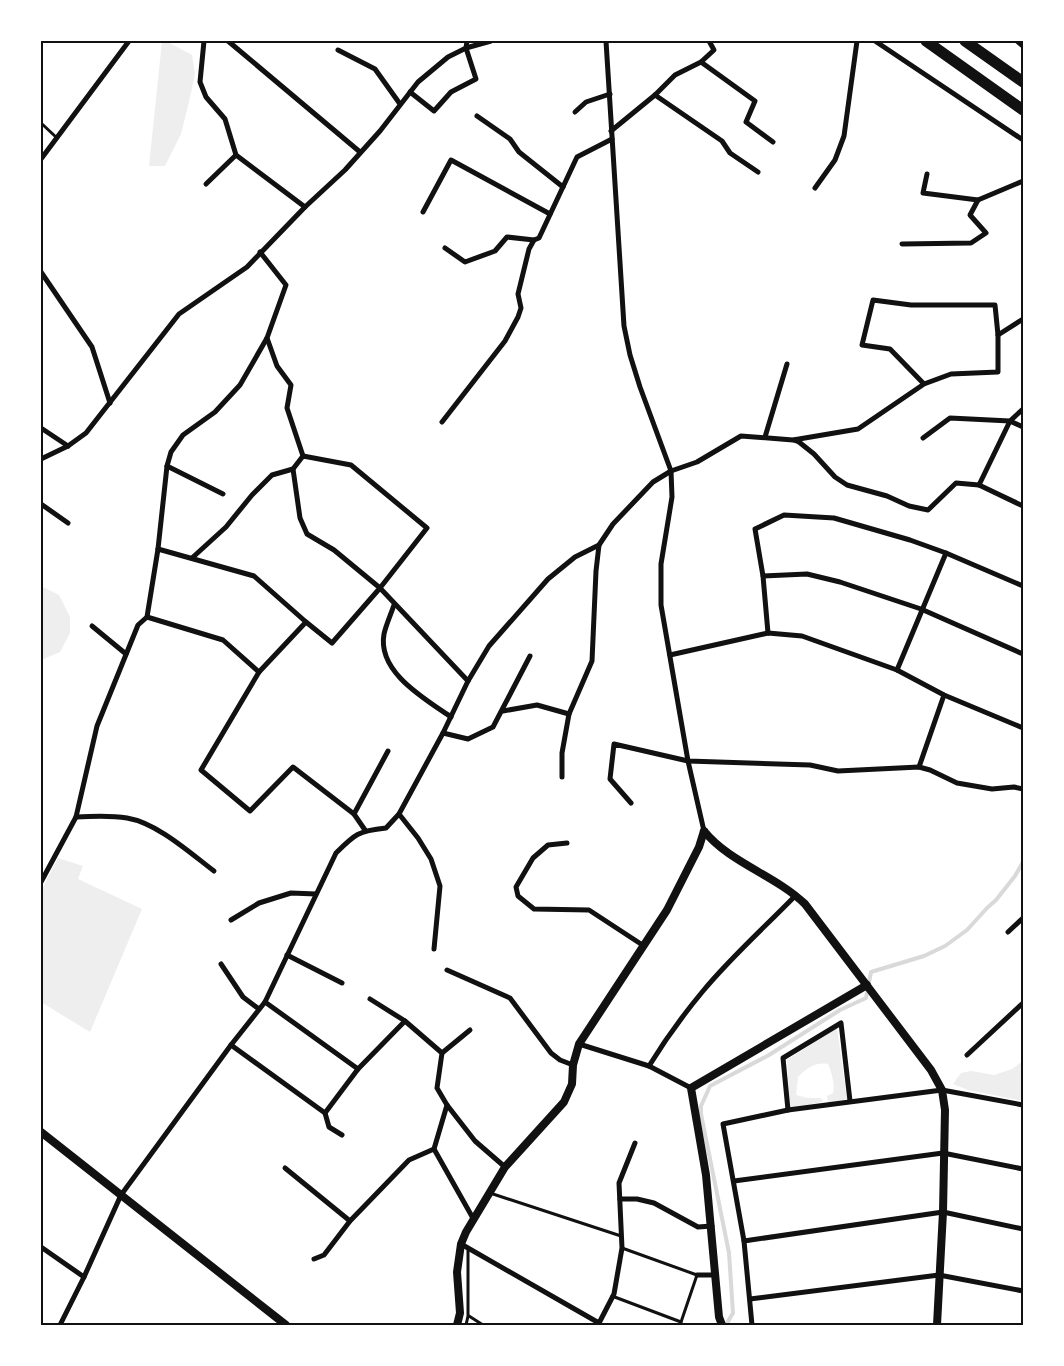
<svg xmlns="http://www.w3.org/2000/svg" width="1064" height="1366" font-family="Inter,sans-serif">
<rect width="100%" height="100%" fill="#fff"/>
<!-- green -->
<g fill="#eee">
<path d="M162 41H166L192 55 195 74 188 106 181 134 165 166H149Z"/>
<path d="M41 586 59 595 70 617V633L60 652 41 660Z"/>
<path d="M58 858 83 866 78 879 142 909 90 1032 41 1002V891Z"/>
<path d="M837 1028 847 1099 828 1103 827 1096 833 1093C835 1085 832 1073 828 1064 815 1062 807 1068 798 1077L796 1095 808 1098H821L823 1102 790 1108 787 1060Z"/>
<path d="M1023 1061V1101L968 1090 953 1084 961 1073 971 1071 994 1075 1012 1069Z"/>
</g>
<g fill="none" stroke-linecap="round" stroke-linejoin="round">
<!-- stream -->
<path stroke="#d9d9d9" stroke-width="4" d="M726 1325 733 1313 729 1253 701 1114V1106L710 1086 769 1055 840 1010 866 998 871 972 924 956 945 946 967 930 987 908 996 900 1015 876 1023 862"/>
<!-- service -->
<g stroke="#111" stroke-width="3">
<path d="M41 123 57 138"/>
<path d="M490 1193 621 1236"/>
<path d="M622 1248 697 1275 680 1325"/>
<path d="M612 1296 681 1322"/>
<path d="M469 1316 483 1325"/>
<path d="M466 1325 468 1316V1248"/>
</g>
<!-- minor -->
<g stroke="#111" stroke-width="5">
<path d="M204 41 200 82 206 97 225 119 236 155 305 207"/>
<path d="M228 41 360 152"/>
<path d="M606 41 624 326 630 355 640 387 671 471 672 497 661 564V605L688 761 704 831"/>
<path d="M875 41 1023 140"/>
<path d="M1017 41 1023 46"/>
<path d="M338 50 375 69 400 104"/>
<path d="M701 62 714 50 709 41"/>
<path d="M410 92 434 111 451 92 476 79 466 48 467 41"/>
<path d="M655 95 722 141 730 153 758 172"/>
<path d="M575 112 586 102 610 94"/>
<path d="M477 116 510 139 519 152 563 187"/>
<path d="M611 131 655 95 675 75 701 62 755 101 746 122 773 142"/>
<path d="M41 159 129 41"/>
<path d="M927 174 923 193 978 200 1023 181"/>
<path d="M206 184 236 155"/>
<path d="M815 188 835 160 844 136 857 41"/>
<path d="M423 212 451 160 550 214"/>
<path d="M902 244 971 243 986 233 970 215 978 200"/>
<path d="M445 248 465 262 495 251 507 237 534 240"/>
<path d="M41 272 92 347 110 403"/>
<path d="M998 335 1023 319"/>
<path d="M267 338 277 366 291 385 287 408 303 456"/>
<path d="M442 422 505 341 518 317 521 308 518 294 529 249 534 240 539 238 577 157 612 139"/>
<path d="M1023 427 1010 421 979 485 1023 506"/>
<path d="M41 428 68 446"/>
<path d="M765 437 787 364"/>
<path d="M923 438 950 418 1010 421 1023 409"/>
<path d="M794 440 799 442 814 454 835 477 847 485 887 496 909 506 928 510 956 483 979 485"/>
<path d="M41 459 68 446 86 433 179 314 247 267 305 207 345 170 380 131 418 82 448 57 466 48 491 41"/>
<path d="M167 466 223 494"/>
<path d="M41 504 68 523"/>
<path d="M158 549 254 576 306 622 332 643 380 588 427 528 351 465 303 456 293 469 300 518 307 534 334 550 380 588 468 681"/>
<path d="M192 558 226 527 252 495 272 475 293 469"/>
<path d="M763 576 807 574 840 582 921 609 1023 654"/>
<path d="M394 605C391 614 386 625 384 634 377 672 425 699 451 717"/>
<path d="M147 617 223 640 259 672"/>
<path d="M306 622 259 672 201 770 250 811 293 767 354 814 365 830"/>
<path d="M92 626 126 654"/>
<path d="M768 633 763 576 755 529 784 515 834 518 910 540 946 553 1023 586"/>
<path d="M670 655 768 633 802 636 897 670 944 695 1023 728"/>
<path d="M897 670 946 553"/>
<path d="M503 711 537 705 569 714"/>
<path d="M443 733 468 739 493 727 530 656"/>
<path d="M919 767 944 695"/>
<path d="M562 777V753L569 714 592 661 596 571 599 545"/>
<path d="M631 803 610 779 614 744 688 761 810 765 838 771 919 767 930 770 957 783 992 789 1014 787 1023 789"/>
<path d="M354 814 388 751"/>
<path d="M399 814 418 838 431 859 440 886 434 949"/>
<path d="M76 817C92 816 110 815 127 818 157 823 189 852 214 871"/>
<path d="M567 843 548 845 533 858 516 887 518 896 534 909 589 910 644 946"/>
<path d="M41 882 76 817 97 726 138 625 147 617 158 549 167 466 171 452 183 435 215 412 240 385 267 338 286 285 260 252"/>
<path d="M231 920 259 903 291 893 316 894"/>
<path d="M1008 932 1023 918"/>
<path d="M287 955 342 983"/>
<path d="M221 964 243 997 259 1009"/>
<path d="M447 970 510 998 551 1053 560 1060 573 1065"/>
<path d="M370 999 405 1021 442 1053 437 1088 447 1105 475 1141 505 1167"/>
<path d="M265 1002 358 1069"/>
<path d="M579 1044 649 1066 691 1088"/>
<path d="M231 1045 325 1113"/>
<path d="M442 1053 470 1030"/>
<path d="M967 1055 1023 1003"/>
<path d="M649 1066C665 1040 683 1015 703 991 731 957 765 927 796 895"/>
<path d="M447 1105 434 1149 474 1220"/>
<path d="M788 1110 783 1058 841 1023 850 1101"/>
<path d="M342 1135 329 1127 325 1113 358 1069 405 1021"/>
<path d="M285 1168 350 1221"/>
<path d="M734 1181 943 1153 1023 1169"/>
<path d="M620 1199H637L654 1203 698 1227 712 1226"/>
<path d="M744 1241 943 1212 1023 1229"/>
<path d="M461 1244 599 1323"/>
<path d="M41 1247 84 1277"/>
<path d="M314 1259 324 1255 350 1221 409 1160 434 1149"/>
<path d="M697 1275H716"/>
<path d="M750 1299 939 1275 1023 1291"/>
<path d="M60 1325 84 1277 121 1195 231 1045 265 1002 336 853C355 834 358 831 386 828L399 814 443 733 468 681 489 646 548 579 575 557 599 545 613 524 653 482 671 471 697 462 741 436 793 440 858 429 924 384 951 374 998 372V335L995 305H911L873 300 862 345 890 349 924 384"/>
<path d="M598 1325 614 1294 622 1248 619 1183 635 1143"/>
<path d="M752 1325 744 1241 723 1124 788 1110 942 1090 1023 1105"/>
</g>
<!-- tertiary -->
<g stroke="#111" stroke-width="8">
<path d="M704 831C730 863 775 875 805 904L931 1070 942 1090 945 1110 943 1212 937 1325"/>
<path d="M41 1132 286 1325"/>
<path d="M457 1325 460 1313 457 1272 461 1244 466 1232 505 1167 564 1102 572 1084 573 1065 579 1044 667 910 699 847 704 831"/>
<path d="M722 1325 719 1317 706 1175 691 1088 867 985"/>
</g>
<!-- motorway -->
<g stroke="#111" stroke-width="11">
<path d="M926 41 1023 110"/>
<path d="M965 41 1023 82"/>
</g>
</g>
<!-- border -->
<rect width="1064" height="1366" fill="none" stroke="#ffffff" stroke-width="85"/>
<rect x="42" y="42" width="980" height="1282" fill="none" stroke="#111" stroke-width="2"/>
</svg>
